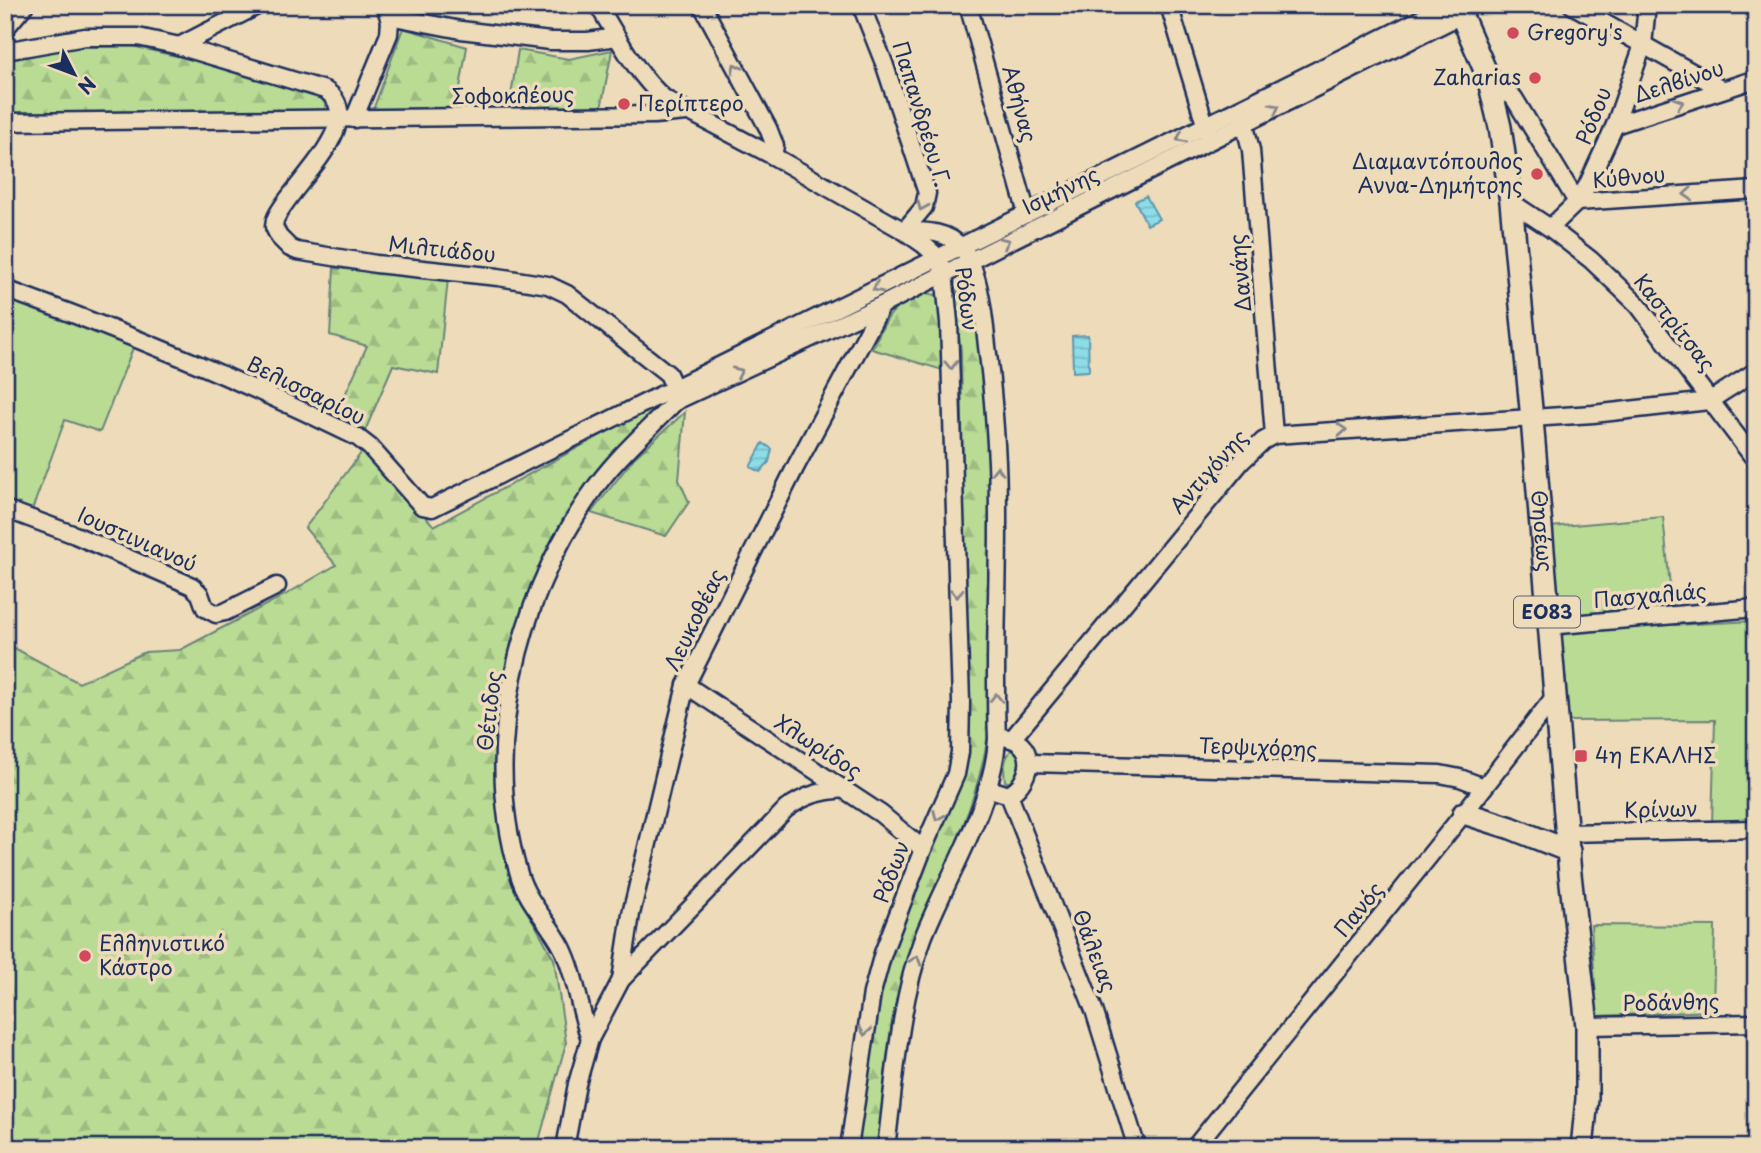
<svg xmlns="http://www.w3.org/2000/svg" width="1761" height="1153" font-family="'Playpen Sans',sans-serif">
<defs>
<pattern id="forest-firs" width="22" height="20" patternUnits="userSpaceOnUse" patternTransform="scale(1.75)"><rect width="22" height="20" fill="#b9db94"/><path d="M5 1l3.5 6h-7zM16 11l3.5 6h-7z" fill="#9ebc82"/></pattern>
<pattern id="water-rules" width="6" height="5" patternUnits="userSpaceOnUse" patternTransform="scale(1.75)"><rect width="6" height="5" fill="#8cdde7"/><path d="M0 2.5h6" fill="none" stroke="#78bec9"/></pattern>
</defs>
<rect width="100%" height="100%" fill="#eedbb9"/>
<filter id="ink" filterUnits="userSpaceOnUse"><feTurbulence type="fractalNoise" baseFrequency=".0143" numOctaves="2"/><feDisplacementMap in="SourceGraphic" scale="14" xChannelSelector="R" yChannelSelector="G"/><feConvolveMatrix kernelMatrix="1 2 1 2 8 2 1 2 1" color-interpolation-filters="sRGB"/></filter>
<g filter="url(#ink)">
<!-- green -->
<g fill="#b9db94" stroke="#6a8579" stroke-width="2">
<path d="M13 297 135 343 100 432 65 420 32 510 5 501V317Z"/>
<path d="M1663 517 1674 625 1756 621V824H1712L1715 720 1569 721 1551 527Z"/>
<path d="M1014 747 1019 751 1022 769 1011 784 1005 781C1003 769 1004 756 1014 747Z"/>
<path d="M1591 925 1715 926 1713 1011 1597 1016Z"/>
<path d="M1749 1031H1756V1148H1748Z"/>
</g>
<!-- forest -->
<g fill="url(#forest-firs)" stroke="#6a8579" stroke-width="2">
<path d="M403 28 467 47 456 111 373 110Z"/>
<path d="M132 46 194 60 320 96C324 102 328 105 323 113L5 115V61L75 47Z"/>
<path d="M518 50 569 59 612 50 601 109H509Z"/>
<path d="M334 268 448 279 438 374 393 365 365 431 335 417 367 346 330 335Z"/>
<path d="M963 280H967L972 284 989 410 992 472 989 725C980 811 933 886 906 967 886 1024 885 1089 878 1148H855L869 1043 884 981 907 907 963 774 967 745 961 351C959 333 950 294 963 280Z"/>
<path d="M922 292 935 295 944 305 946 371 872 349C886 319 891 306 922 292Z"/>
<path d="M667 399 585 489 503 703 522 901 554 959 566 1043 537 1148H5V643L79 683 145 652 180 650 285 595 336 565 305 528 364 449 434 526Z"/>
<path d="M685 412 679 480 689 502 666 536 591 513 634 458Z"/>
</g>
<!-- water -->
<g fill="url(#water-rules)" stroke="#5f97b0" stroke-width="2">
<path d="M1146 196 1159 219 1147 225 1135 201Z"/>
<path d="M1088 335 1089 371 1073 372 1072 336Z"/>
<path d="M763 443 772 449 769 462 760 472 750 467Z"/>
</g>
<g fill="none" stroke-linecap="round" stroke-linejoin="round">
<!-- minor casing -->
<g stroke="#1b2f5e" stroke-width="21">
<g id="minor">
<path d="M598 5C618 38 636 74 665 99L773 156 904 231 924 245 939 258 944 273 949 322 961 702 960 752 956 774 923 849 883 953 872 993 849 1148"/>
<path d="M702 5 768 128 775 146 773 156"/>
<path d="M861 5 884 63 927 193 924 207 904 231"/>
<path d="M968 5 1027 214"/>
<path d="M1169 5 1208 134"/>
<path d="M1572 5 1722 89"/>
<path d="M389 16 461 30 550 41H588L617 37"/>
<path d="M5 29 25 5"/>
<path d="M179 46 259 5"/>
<path d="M5 51 85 37H138L175 45 325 90C372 120 287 188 275 220L274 227 279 237 290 248 297 251 376 264 498 277 548 285 567 294 668 374 674 387 676 401C646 432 614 459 590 495 517 601 481 748 519 874 527 902 549 922 562 947 576 975 579 1009 590 1039"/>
<path d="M1488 77 1514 98 1577 202 1756 190"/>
<path d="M1242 114 1251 150 1274 435"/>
<path d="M354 119 389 34 390 21 385 5"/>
<path d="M5 122 654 115 687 112"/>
<path d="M1615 125 1756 79"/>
<path d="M1511 202 1550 228 1591 260 1638 305 1756 461"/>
<path d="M1550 228 1577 202 1587 186 1615 125 1643 45 1647 5"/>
<path d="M5 289C125 332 243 381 357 437L370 447 422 506 432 508 1449 5"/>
<path d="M676 401 882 305 1461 15"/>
<path d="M5 509 75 535 192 586 200 594 205 608 216 614 225 612 277 586"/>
<path d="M1548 626 1756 608"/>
<path d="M686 685 881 814 923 849"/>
<path d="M1001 737C1038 740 1034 779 1009 795"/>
<path d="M1012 739 1241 462 1263 441 1274 435 1593 414 1709 401 1756 371"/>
<path d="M1030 763 1440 774 1460 778 1484 787"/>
<path d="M987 788 1009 795 1094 1010 1137 1148"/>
<path d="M1566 833 1756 829"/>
<path d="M621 980 631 914 686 685 796 466 882 305"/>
<path d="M1587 1026 1756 1023"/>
<path d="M565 1148 577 1084 590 1039 621 980 786 809C805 795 821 791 844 789"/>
<path d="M886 1148C895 1078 899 1004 923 938 947 876 994 804 997 738 993 646 1001 554 997 462 995 423 992 384 987 346 984 319 980 271 963 249 949 231 926 231 905 231"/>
<path d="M1194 1148 1464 813 1555 696"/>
</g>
</g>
<!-- major casing -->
<g stroke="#1b2f5e" stroke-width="26">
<g id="major">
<path id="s1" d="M1457 5 1488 77 1500 127 1511 202 1532 419 1570 874 1587 1026V1099L1582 1148"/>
<path d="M1464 813 1511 828 1569 851"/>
</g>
</g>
<!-- minor -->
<use href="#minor" stroke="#eedbb9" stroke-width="16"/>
<!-- major -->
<use href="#major" stroke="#eedbb9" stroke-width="21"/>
</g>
<!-- one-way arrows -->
<defs><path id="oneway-chevron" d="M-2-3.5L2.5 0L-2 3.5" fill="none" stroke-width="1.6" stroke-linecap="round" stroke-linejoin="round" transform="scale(1.75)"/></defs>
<g stroke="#84858c">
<use href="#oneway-chevron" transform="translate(736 68) rotate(-118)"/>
<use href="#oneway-chevron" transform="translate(1679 103) rotate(-19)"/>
<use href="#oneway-chevron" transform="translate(1275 108) rotate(-27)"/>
<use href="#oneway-chevron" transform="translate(1181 138) rotate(154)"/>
<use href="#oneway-chevron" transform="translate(1688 194) rotate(177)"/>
<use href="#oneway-chevron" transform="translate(922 206) rotate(113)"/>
<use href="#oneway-chevron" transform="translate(1005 242) rotate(-26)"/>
<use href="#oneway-chevron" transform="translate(877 288) rotate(154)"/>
<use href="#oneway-chevron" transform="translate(951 365) rotate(88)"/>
<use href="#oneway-chevron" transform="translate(738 372) rotate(-25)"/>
<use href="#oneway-chevron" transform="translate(1342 430) rotate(-4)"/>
<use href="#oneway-chevron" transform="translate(997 471) rotate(-90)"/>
<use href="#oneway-chevron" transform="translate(957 593) rotate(88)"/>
<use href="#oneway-chevron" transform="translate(996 698) rotate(-90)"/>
<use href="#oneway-chevron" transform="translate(938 816) rotate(114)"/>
<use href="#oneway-chevron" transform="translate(916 960) rotate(-72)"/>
<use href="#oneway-chevron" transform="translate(865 1031) rotate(100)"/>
</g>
</g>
<!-- markers -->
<g fill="#d1495b" stroke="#eedbb9" stroke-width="2.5">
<circle cx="1513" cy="33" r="7"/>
<circle cx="1535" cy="78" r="7"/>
<circle cx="624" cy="104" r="7"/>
<circle cx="1537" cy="174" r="7"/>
<rect x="1574" y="749" width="14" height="14" rx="3.5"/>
<circle cx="85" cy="956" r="7"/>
</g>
<g text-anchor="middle" stroke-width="7" stroke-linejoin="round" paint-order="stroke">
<!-- shield labels -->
<rect fill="#eedbb9" stroke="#5a6379" stroke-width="2" x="1514" y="596.5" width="66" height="31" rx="5"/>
<g font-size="19" font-weight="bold" fill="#1b2f5e">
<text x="1547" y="619">ΕΟ83</text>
</g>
<!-- poi labels -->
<g font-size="21" fill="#1b2f5e" stroke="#eedbb9" text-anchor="start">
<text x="1527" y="40">Gregory's</text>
<text x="1521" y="85" text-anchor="end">Zaharias</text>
<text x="638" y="111">Περίπτερο</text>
<text x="1523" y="169" text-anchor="end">Διαμαντόπουλος<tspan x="1523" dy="24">Αννα-Δημήτρης</tspan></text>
<text x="1595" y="763">4η ΕΚΑΛΗΣ</text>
<text x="99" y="951">Ελληνιστικό<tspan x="99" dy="24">Κάστρο</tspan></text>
</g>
<!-- street labels -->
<g font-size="21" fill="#1b2f5e" stroke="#eedbb9">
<text transform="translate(1679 82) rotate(-18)" y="7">Δελβίνου</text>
<text transform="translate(513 96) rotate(-1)" y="7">Σοφοκλέους</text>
<text transform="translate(1019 104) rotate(75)" y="7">Αθήνας</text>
<text transform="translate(921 114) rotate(73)" y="7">Παπανδρέου Γ.</text>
<text transform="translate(1594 116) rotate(-68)" y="7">Ρόδου</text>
<text transform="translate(1629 178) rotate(-5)" y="7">Κύθνου</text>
<text transform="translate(1061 191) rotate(-26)" y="7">Ισμήνης</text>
<text transform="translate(442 250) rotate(6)" y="7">Μιλτιάδου</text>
<text transform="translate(1241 273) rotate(-95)" y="7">Δανάης</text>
<text transform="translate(966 299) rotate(83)" y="7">Ρόδων</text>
<text transform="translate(1674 323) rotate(52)" y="7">Καστρίτσας</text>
<text transform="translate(306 391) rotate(26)" y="7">Βελισσαρίου</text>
<text transform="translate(1209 472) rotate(-48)" y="7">Αντιγόνης</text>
<text dy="7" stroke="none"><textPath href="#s1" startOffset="536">Θησέως</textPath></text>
<text transform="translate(137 540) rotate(24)" y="7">Ιουστινιανού</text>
<text transform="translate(1650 596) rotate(-5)" y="7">Πασχαλιάς</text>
<text transform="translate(695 620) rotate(-64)" y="7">Λευκοθέας</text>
<text transform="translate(490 711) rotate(-83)" y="7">Θέτιδος</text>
<text transform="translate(818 747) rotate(33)" y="7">Χλωρίδος</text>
<text transform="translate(1258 748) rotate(2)" y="7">Τερψιχόρης</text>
<text transform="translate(1661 810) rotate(-1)" y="7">Κρίνων</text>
<text transform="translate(892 872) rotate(-69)" y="7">Ρόδων</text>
<text transform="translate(1359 910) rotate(-51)" y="7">Πανός</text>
<text transform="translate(1094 951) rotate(69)" y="7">Θάλειας</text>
<text transform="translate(1671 1003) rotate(-1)" y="7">Ροδάνθης</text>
</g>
</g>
<!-- margin -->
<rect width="1761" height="1153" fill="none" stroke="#eedbb9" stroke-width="28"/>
<rect x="14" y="14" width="1733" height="1125" fill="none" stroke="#1b2f5e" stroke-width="2.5" filter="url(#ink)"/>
<!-- north arrow -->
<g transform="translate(74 74) rotate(132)" stroke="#eedbb9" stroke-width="5" paint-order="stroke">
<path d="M0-5L12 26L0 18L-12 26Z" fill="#1b2f5e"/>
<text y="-10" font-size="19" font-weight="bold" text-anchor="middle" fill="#1b2f5e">N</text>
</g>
</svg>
